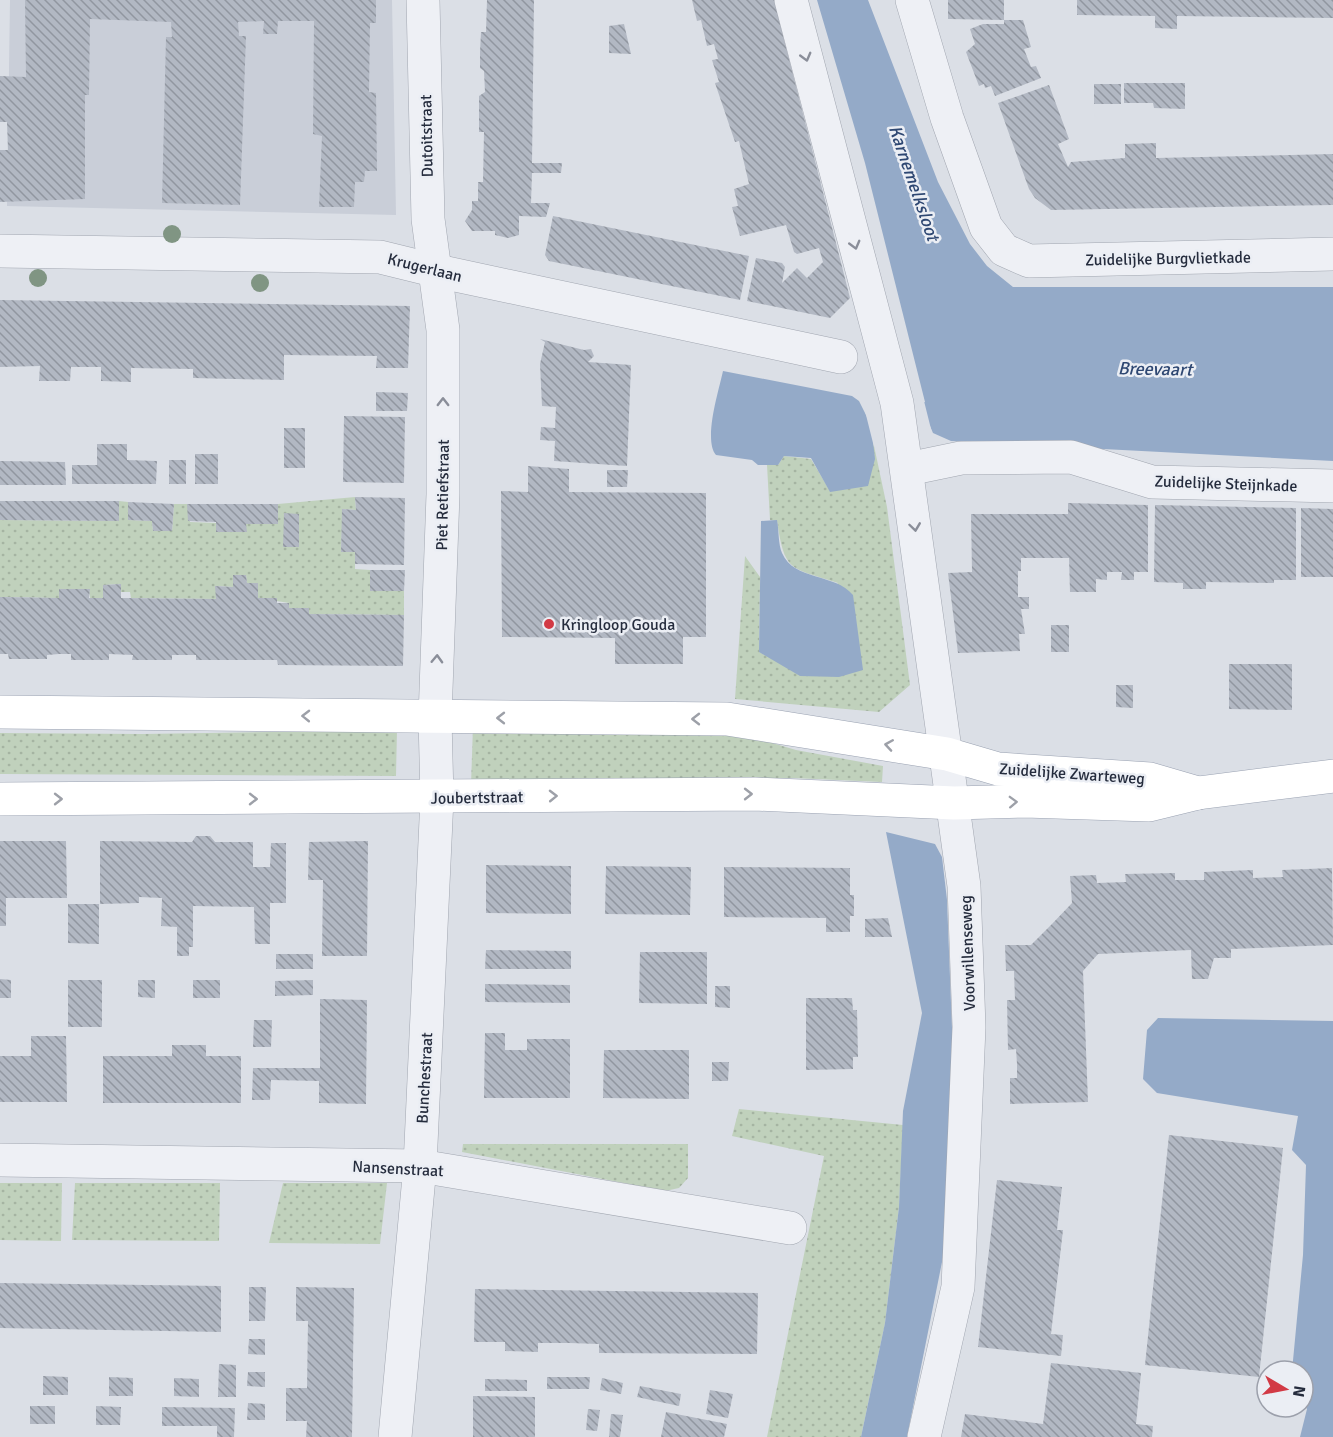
<svg xmlns="http://www.w3.org/2000/svg" width="1333" height="1437" font-family="Signika,sans-serif">
<defs>
<pattern id="grass-dots" width="8" height="8" patternUnits="userSpaceOnUse" patternTransform="scale(1.5)"><rect width="8" height="8" fill="#c0d1bc"/><path d="M2 2h.1M6 6h.1" fill="none" stroke="#a5b4a2" stroke-width="1.8" stroke-linecap="round"/></pattern>
<pattern id="building-back-hatch" width="6" height="6" patternUnits="userSpaceOnUse" patternTransform="scale(1.5)"><rect width="6" height="6" fill="#b2b8c3"/><path d="M-1 5l2 2M0 0l6 6M5-1l2 2" fill="none" stroke="#9196a0"/></pattern>
</defs>
<rect width="100%" height="100%" fill="#dbdfe6"/>
<!-- built -->
<path fill="#c9ced8" d="M10 0H392L396 215 7 206Z"/>
<!-- grass -->
<g fill="url(#grass-dots)">
<path d="M873 441 887 507 910 685 879 712 735 699 745 556 760 577 759 652 773 659 838 583C790 567 785 573 777 521L770 520 767 465H778L784 456 811 459 830 491Z"/>
<path d="M355 497 356 510 343 509 341 551 355 552V569L370 570V591H404V615L309 614V608H289V603L258 598V584L247 583 246 575 233 587 216 586V599L131 598 130 592H121L120 584 104 585 103 598H90L89 589H59V598L0 597V520L119 521V501L128 502V520L152 521 153 531H172L174 504H190V522L216 523V532H246V524L278 504Z"/>
<path d="M473 726 741 734 796 750 883 766 882 782 793 778 471 785Z"/>
<path d="M397 730 396 776 0 774V733L142 734Z"/>
<path d="M739 1109 903 1125 899 1207 885 1323 861 1437H767L824 1156 732 1136Z"/>
<path d="M463 1144H688V1178L679 1188 665 1191 462 1152Z"/>
<path d="M0 1183H62L61 1241 0 1240Z"/>
<path d="M75 1183H220L219 1241 72 1240Z"/>
<path d="M283 1183H387L380 1244 269 1243Z"/>
</g>
<!-- water -->
<g fill="#94aac8">
<path d="M817 0H868L938 182 970 244 987 266 1013 287H1333V461L951 441 933 433 930 426 873 441 875 459 868 486 830 492 811 458 784 456 778 465H758L752 460 716 455C703 440 719 390 723 371L852 396 859 401 867 417 925 402 865 163Z"/>
<path d="M777 520C779 530 778 544 782 553 794 581 835 573 853 595L863 670 839 677 800 676 759 652 761 521Z"/>
<path d="M886 832 935 844 942 857 947 900 955 1105 947 1237 907 1437H861L885 1323 899 1207 903 1111 922 1013Z"/>
<path d="M1158 1018 1333 1021V1437H1300L1307 1409 1303 1403V1371H1292L1303 1255 1306 1165 1292 1150 1298 1116 1157 1093 1143 1079 1147 1030Z"/>
</g>
<!-- pier -->
<path fill="#dbdfe6" d="M921 397H923L932 433H930L928 429 876 443 874 447 865 411H868L869 414 921 400Z"/>
<!-- building -->
<g fill="url(#building-back-hatch)">
<path d="M25 0H376V23H370L369 92 376 93 377 171H365L364 182H355L354 207H319L322 136 313 134 314 21H278L277 34H263L264 21 238 22 239 36H246L240 205 162 203 166 37H172L171 22 90 19 89 95H85V199L0 202V150H8L7 122H0V76L26 77Z"/>
<path d="M487 0H534L532 163H562L561 173H532L531 203H550L546 217 519 216V235L508 238 495 235V231H472L465 221 472 210V201H478V182H483L484 132H479V96L485 92 484 71 480 68V52L481 32H486Z"/>
<path d="M692 0H774L850 298 830 318 747 301 756 258 782 263 785 267 782 283 797 268 807 278 823 262 819 248 797 254 794 252 786 225 740 236 732 207 738 206 734 189 749 184 739 141 735 142 715 83 719 82 712 60 718 59 714 44 707 46 701 20 697 21Z"/>
<path d="M948 0H1004V20L948 19Z"/>
<path d="M1077 0H1333V18L1177 16V29L1155 28V16L1077 15Z"/>
<path d="M1004 20H1023L1031 47 1024 49 1031 67 1036 66 1041 78 995 96 991 86 985 88 984 84 979 86 966 52 975 44 970 29 983 24H1004Z"/>
<path d="M624 24 631 54 609 53V26Z"/>
<path d="M1124 83H1185V109L1154 108 1153 103H1124Z"/>
<rect x="1094" y="84" width="27" height="20"/>
<path d="M1049 85 1069 139 1058 144 1068 167 1071 162 1125 158V144L1156 143V158L1333 154V205L1051 210 1035 198 1029 189 998 103Z"/>
<path d="M553 216 749 256 740 300 549 261 545 255Z"/>
<path d="M0 300 410 306 408 368H376L377 356 284 355V380L193 378V369L131 368V382L101 381V367H71L70 381H39L40 366 0 367Z"/>
<path d="M540 339 584 350 591 349 594 356 588 362 631 365 627 466 554 461 555 441 540 440 541 427 555 428 556 407 542 406 540 364 545 342Z"/>
<path d="M376 392 408 393 407 411H376Z"/>
<path d="M344 416 405 417 404 483 343 482Z"/>
<rect x="284" y="428" width="21" height="40"/>
<path d="M97 444H127V460L157 461 156 484H72V465H97Z"/>
<rect x="195" y="454" width="23" height="30"/>
<rect x="169" y="460" width="17" height="24"/>
<path d="M0 461 65 462 66 485H0Z"/>
<path d="M528 466 569 469V492L706 493V637H683V664H615V638L502 637 501 491 528 492Z"/>
<path d="M607 470H628L627 487H607Z"/>
<path d="M355 497 405 498 404 565 355 564V552H341L342 509 356 510Z"/>
<path d="M0 501H119V521L0 520Z"/>
<path d="M128 502 174 504 172 531H153L152 521 128 520Z"/>
<path d="M1068 503 1148 505V572H1134V580H1121L1122 572H1107V580L1096 579V592H1070L1069 558H1021V571H1018V597H1029V609H1021L1025 634H1019L1020 651 958 653 948 573 972 572 971 514H1068Z"/>
<path d="M187 504H278V524H246L247 532H216V522L188 521Z"/>
<path d="M1155 505 1296 508V580H1274V583L1206 582V589H1183V583L1154 582Z"/>
<path d="M1301 508 1333 509V577H1301Z"/>
<path d="M284 513 299 514V547H283Z"/>
<path d="M370 570H405L404 591H370Z"/>
<path d="M233 575H246L247 583H258V598H277V603H289V608H309V614L404 615 403 666 278 665 277 660H196V655H172V660H132L133 655 109 654V660H71V654H59L47 655V659H9L8 654H0V597L59 598V589H90L89 598H103V585L121 584V598L216 599 215 586 233 587Z"/>
<rect x="1051" y="625" width="18" height="27"/>
<path d="M1229 664H1292V710L1229 709Z"/>
<path d="M1116 685H1133V708L1116 707Z"/>
<path d="M196 836H210L215 842H253V867H270L271 843H286V903H270V944H255L254 907 193 906V947H189V956H177V927L161 926 162 898 139 897V903L100 904V841L192 842Z"/>
<path d="M0 841H66L67 898H6V926H0Z"/>
<path d="M368 841 367 956H322L323 880H308L309 842Z"/>
<path d="M486 865 571 866V914L486 913Z"/>
<path d="M606 866 691 867 690 915 605 914Z"/>
<path d="M724 867 850 868V895H854V916H850V932H826V918L724 917Z"/>
<path d="M1332 868 1333 945 1231 949V958H1214L1208 979H1192L1191 950 1098 954 1083 971 1088 1102 1010 1104V1078H1017V1064L1016 1049 1008 1050 1007 1000H1015L1014 971H1006L1005 945H1031L1052 924 1072 903 1070 876 1096 875 1097 883 1126 882 1125 874 1175 873V880H1204V872L1253 870V878L1283 877 1282 870Z"/>
<path d="M68 904H99V944L68 943Z"/>
<path d="M888 918 892 937H865V919Z"/>
<path d="M486 950 571 951V969H485Z"/>
<path d="M640 952H707V1004L639 1003Z"/>
<rect x="276" y="954" width="37" height="15"/>
<path d="M0 979 11 980V998H0Z"/>
<rect x="68" y="980" width="34" height="47"/>
<path d="M138 980H155V998L138 997Z"/>
<rect x="193" y="980" width="27" height="18"/>
<path d="M313 980V995L275 996V981Z"/>
<path d="M485 984 570 985V1003L485 1002Z"/>
<path d="M715 986H730V1008L715 1007Z"/>
<path d="M806 998H852L853 1010H857L858 1057H853V1069L806 1070Z"/>
<path d="M320 999 367 1000 366 1104 319 1103V1081L271 1080 270 1100H252L253 1068H320Z"/>
<path d="M254 1020H272L271 1047H253Z"/>
<path d="M485 1033H505V1050H527V1039H570V1098H484Z"/>
<path d="M31 1036H66L67 1102H0V1056H31Z"/>
<path d="M172 1045H206V1056H241V1103H103V1056H172Z"/>
<path d="M604 1050H689V1099L603 1098Z"/>
<path d="M712 1062H729L728 1081H712Z"/>
<path d="M1169 1135 1283 1148 1259 1377 1145 1365Z"/>
<path d="M997 1180 1062 1187 1057 1230H1063L1051 1334 1063 1335 1061 1356 978 1347Z"/>
<path d="M0 1283 221 1286V1332L0 1328Z"/>
<path d="M249 1287H266L265 1321H249Z"/>
<path d="M296 1287 354 1288 352 1437H306L307 1421H286V1388H307L308 1321H296Z"/>
<path d="M475 1289 758 1293 757 1354 599 1353V1344L569 1343H538V1352L505 1351V1342H474Z"/>
<path d="M249 1339H265V1355L248 1354Z"/>
<path d="M1051 1363 1141 1373 1136 1424 1153 1426 1152 1437H961L965 1414 1043 1424Z"/>
<path d="M219 1364 236 1365V1397H218Z"/>
<path d="M248 1372H265V1387L247 1386Z"/>
<path d="M43 1376 68 1377V1395H43Z"/>
<path d="M109 1377 133 1378V1396H109Z"/>
<path d="M547 1377H590L589 1389H547Z"/>
<path d="M174 1378 199 1379V1397L174 1396Z"/>
<path d="M602 1378 623 1383 621 1394 600 1390Z"/>
<path d="M485 1379 527 1380V1391H485Z"/>
<path d="M640 1386 681 1394 679 1406 637 1397Z"/>
<path d="M710 1390 733 1394 728 1418 706 1414Z"/>
<path d="M473 1396 535 1397V1437H473Z"/>
<path d="M248 1403 265 1404V1420H247Z"/>
<rect x="30" y="1406" width="25" height="18"/>
<path d="M96 1406 121 1407 120 1425H96Z"/>
<path d="M162 1407 235 1408 234 1437H217V1426H162Z"/>
<path d="M588 1409 600 1410 597 1431 586 1430Z"/>
<path d="M666 1412 727 1424 724 1437H661Z"/>
<path d="M611 1414 623 1415 620 1437H609Z"/>
</g>
<g fill="none" stroke-linecap="round" stroke-linejoin="round">
<!-- minor casing -->
<g stroke="#a1a6b0" stroke-width="34">
<g id="minor">
<path d="M791 0 897 403 964 886 969 1027 958 1287 924 1437"/>
<path d="M912 0 947 118 986 227 1004 250 1029 261 1333 254"/>
<path d="M0 251 380 257 437 271 841 357"/>
<path d="M908 469 961 458 1071 457 1152 482 1333 486"/>
<path d="M0 1160 420 1166 790 1228"/>
<path d="M395 1437 420 1166 437 798 435 718 443 494V330L428 219 423 0"/>
</g>
</g>
<!-- major casing -->
<g stroke="#9aa2b2" stroke-width="34">
<g id="major">
<path d="M0 712 727 719 947 754 998 769 1150 779 1198 793"/>
<path d="M0 799 755 794 954 803 1025 801 1149 805 1198 793 1333 776"/>
</g>
</g>
<!-- minor -->
<use href="#minor" stroke="#eef0f5" stroke-width="33"/>
<!-- major -->
<use href="#major" stroke="#fff" stroke-width="33"/>
</g>
<!-- trees -->
<g fill="#809583">
<circle cx="172" cy="234" r="9"/>
<circle cx="38" cy="278" r="9"/>
<circle cx="260" cy="283" r="9"/>
</g>
<!-- one-way arrows -->
<defs><path id="oneway-chevron" d="M-2-3.5L2.5 0L-2 3.5" fill="none" stroke-width="1.6" stroke-linecap="round" stroke-linejoin="round" transform="scale(1.5)"/></defs>
<g stroke="#8a8e99">
<use href="#oneway-chevron" transform="translate(806 57) rotate(75)"/>
<use href="#oneway-chevron" transform="translate(855 245) rotate(75)"/>
<use href="#oneway-chevron" transform="translate(443 402) rotate(-90)"/>
<use href="#oneway-chevron" transform="translate(915 527) rotate(82)"/>
<use href="#oneway-chevron" transform="translate(437 659) rotate(-88)"/>
</g>
<g stroke="#9da0a8">
<use href="#oneway-chevron" transform="translate(306 716) rotate(-179)"/>
<use href="#oneway-chevron" transform="translate(501 718) rotate(-180)"/>
<use href="#oneway-chevron" transform="translate(696 719) rotate(-180)"/>
<use href="#oneway-chevron" transform="translate(889 745) rotate(-171)"/>
<use href="#oneway-chevron" transform="translate(748 794)"/>
<use href="#oneway-chevron" transform="translate(553 796) rotate(-1)"/>
<use href="#oneway-chevron" transform="translate(58 799)"/>
<use href="#oneway-chevron" transform="translate(253 799)"/>
<use href="#oneway-chevron" transform="translate(1013 802) rotate(-2)"/>
</g>
<!-- markers -->
<circle fill="#d23a45" stroke="#ebeef4" stroke-width="2" cx="549" cy="624" r="6"/>
<g text-anchor="middle" stroke-width="5" stroke-linejoin="round" paint-order="stroke">
<!-- street labels -->
<g font-size="16" fill="#252c3d" stroke="#ebeef4">
<text transform="translate(426 136) rotate(-91)" y="6">Dutoitstraat</text>
<text transform="translate(1168 258) rotate(-1)" y="6">Zuidelijke Burgvlietkade</text>
<text transform="translate(425 267) rotate(14)" y="6">Krugerlaan</text>
<text transform="translate(1226 483) rotate(2)" y="6">Zuidelijke Steijnkade</text>
<text transform="translate(442 495) rotate(-89)" y="6">Piet Retiefstraat</text>
<text transform="translate(1072 773) rotate(4)" y="6">Zuidelijke Zwarteweg</text>
<text transform="translate(477 797) rotate(-1)" y="6">Joubertstraat</text>
<text transform="translate(967 953) rotate(-92)" y="6">Voorwillenseweg</text>
<text transform="translate(424 1078) rotate(-87)" y="6">Bunchestraat</text>
<text transform="translate(398 1168) rotate(3)" y="6">Nansenstraat</text>
</g>
<!-- poi labels -->
<g font-size="16" fill="#252c3d" stroke="#ebeef4" text-anchor="start">
<text x="561" y="630">Kringloop Gouda</text>
</g>
<!-- water labels -->
<g font-size="18" font-style="italic" fill="#2e4772" stroke="#ebeef4">
<text transform="translate(914 183) rotate(71)" y="6">Karnemelksloot</text>
<text transform="translate(1155 369) rotate(1)" y="6">Breevaart</text>
</g>
</g>
<!-- north arrow -->
<g transform="translate(1285 1389) rotate(100)"><circle r="28" fill="#ebeef4" stroke="#9ca0ab" stroke-width="1.5"/>
<path d="M0-4.5L10 22L0 15L-10 22Z" fill="#d23a45"/>
<text y="-9" font-size="16" font-weight="bold" text-anchor="middle" fill="#252c3d">N</text>
</g>
</svg>
